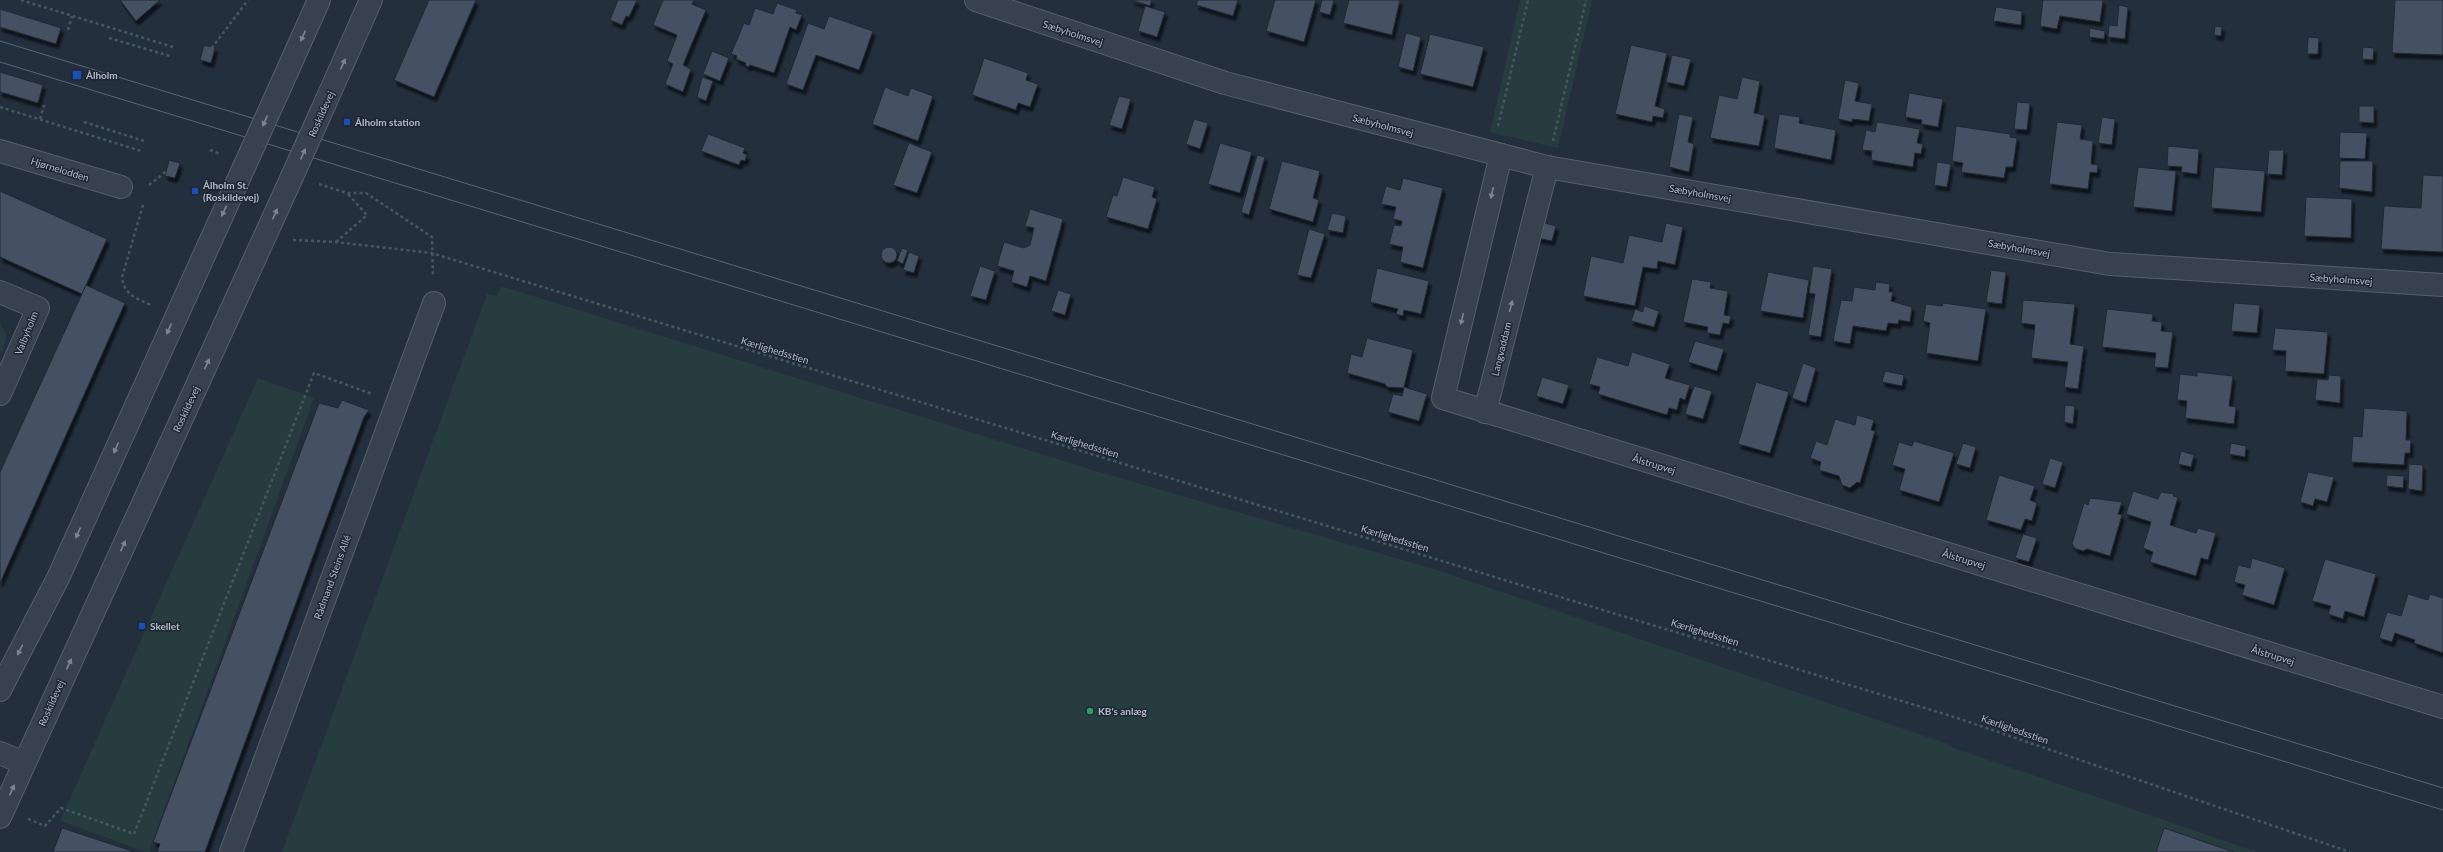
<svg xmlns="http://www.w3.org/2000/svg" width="2443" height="852" font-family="Lato,sans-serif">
<defs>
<filter id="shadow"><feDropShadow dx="2.5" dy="4.5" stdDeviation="1" flood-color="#0009"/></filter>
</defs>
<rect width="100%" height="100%" fill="#242f3e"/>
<!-- green -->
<g fill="#263c3f">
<path d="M1520 0H1592L1558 148 1490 132Z"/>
<path d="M501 286 1096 471 1437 570 1948 744V746L2257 852H282L487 294 497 296Z"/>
<path d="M0 322 7 337 0 356Z"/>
<path d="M258 378 314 398 149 852H146L60 821Z"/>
</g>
<!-- building -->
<g fill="#455162" stroke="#1f2835" filter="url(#shadow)">
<path d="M120 0H160L136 21Z"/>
<path d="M429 0H476L434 97 394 80Z"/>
<path d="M618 0H637L629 17 626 16 622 25 610 20Z"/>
<path d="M663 0H694L692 4 706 10 683 65 691 69 683 92 665 84 673 64 667 61 677 35 653 25Z"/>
<path d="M1131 0H1152L1150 6Z"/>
<path d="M1198 0H1238L1233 16 1196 5Z"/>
<path d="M1275 0H1316L1304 42 1266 31Z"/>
<path d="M1322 0H1334L1330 15 1319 12Z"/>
<path d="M1349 0H1400L1392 35 1343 23Z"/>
<path d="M2043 0H2103L2100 22 2060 16 2057 29 2040 26Z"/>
<path d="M2395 0H2443V55L2392 53Z"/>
<path d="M777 3 797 10 796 13 802 15 796 30 790 27 774 73 750 65 749 67 745 65 746 63 736 59 737 56 731 54 744 23 749 25 755 8 773 14Z"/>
<path d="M2119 5 2128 7 2125 39 2108 37 2109 25 2117 26Z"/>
<path d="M1145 6 1165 12 1157 37 1138 31Z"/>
<path d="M1996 7 2022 11 2021 25 1993 21Z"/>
<path d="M0 9 61 28 56 44 0 27Z"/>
<path d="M829 16 873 31 859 70 816 55 803 90 786 84 808 23 824 29Z"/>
<path d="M2215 26 2222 27 2221 36 2214 35Z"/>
<path d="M2090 28 2105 31 2104 39 2089 37Z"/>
<path d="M1406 33 1421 37 1413 71 1398 67Z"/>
<path d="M1430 34 1484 47 1473 87 1420 74Z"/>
<path d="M2308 37 2319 38 2318 54H2307Z"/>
<path d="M204 45 215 48 211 63 200 60Z"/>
<path d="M1631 45 1667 53 1655 106 1665 109 1663 118 1653 116 1652 122 1615 114Z"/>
<path d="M2363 47 2374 48 2373 60 2362 59Z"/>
<path d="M712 51 729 58 720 81 703 74Z"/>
<path d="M1672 55 1691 59 1684 86 1666 82Z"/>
<path d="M984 58 1028 73 1026 80 1038 84 1030 107 1018 103 1016 110 972 95Z"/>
<path d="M0 72 43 85 38 103 0 92Z"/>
<path d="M702 77 713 81 706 101 697 97Z"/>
<path d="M1742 77 1760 81 1754 113 1765 115 1759 146 1710 138 1719 95 1737 99Z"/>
<path d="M1845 80 1859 83 1855 101 1872 104 1869 121 1852 119V122L1838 119Z"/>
<path d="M885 87 908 96 911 88 933 96 918 141 872 124Z"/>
<path d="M1909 93 1943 99 1938 127 1921 124 1922 120 1905 117Z"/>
<path d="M1119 96 1131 99 1122 129 1109 125Z"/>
<path d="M2017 102 2030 103 2027 130 2014 129Z"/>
<path d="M2359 106H2374V123L2359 122Z"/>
<path d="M1679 114 1693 117 1688 142 1694 144 1689 172 1669 167Z"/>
<path d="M1779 114 1800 117 1799 123 1836 130 1831 160 1774 148Z"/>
<path d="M2102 117 2115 119 2112 145 2098 143Z"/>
<path d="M1194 119 1208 123 1200 149 1186 144Z"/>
<path d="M1877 122 1920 129 1917 143 1923 144 1921 154 1915 153 1913 167 1871 160 1872 151 1862 150 1866 130 1875 132Z"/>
<path d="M2057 122 2082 125 2080 139 2093 141 2091 164 2098 165 2097 173 2090 172 2088 189 2049 184Z"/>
<path d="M1956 126 2010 134V137L2017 138 2013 167H2006L2004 178 1961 172 1963 163 1952 161Z"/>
<path d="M2340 132 2367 133 2365 159 2339 158Z"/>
<path d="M708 134 745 148 743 153 747 155 745 161 741 160 739 165 701 151Z"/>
<path d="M909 143 932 152 917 193 893 185Z"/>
<path d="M1220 143 1252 152 1240 193 1208 184Z"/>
<path d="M2168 146 2199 149 2197 174 2181 172 2182 167 2167 166Z"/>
<path d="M2269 150H2284L2282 175 2267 174Z"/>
<path d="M1257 155 1265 157 1249 215 1241 212Z"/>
<path d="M169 160 180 163 175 178 165 176Z"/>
<path d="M1282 161 1320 171 1313 198 1319 200 1313 222 1269 209Z"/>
<path d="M2340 161H2373L2372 192 2339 188Z"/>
<path d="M1937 162 1951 164 1947 187 1934 185Z"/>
<path d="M2138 167 2176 171 2172 211 2133 207Z"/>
<path d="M2214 167 2265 171 2261 212 2211 208Z"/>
<path d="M2423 175 2443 176V252L2381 249 2384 206 2421 208Z"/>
<path d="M1123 177 1155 187 1152 197 1157 199 1148 229 1106 217 1113 195 1117 196Z"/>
<path d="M1403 178 1443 188 1423 268 1400 262 1403 247 1389 244 1394 225 1401 226 1402 221 1393 219 1396 207 1381 204 1386 186 1400 190Z"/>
<path d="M0 191 107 239 82 294 0 257Z"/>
<path d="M2306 197 2352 199 2351 238 2304 236Z"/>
<path d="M1030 209 1063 219 1046 281 1030 276 1027 287 1011 282 1014 271 997 266 1004 242 1024 248 1030 245 1034 228 1025 226Z"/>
<path d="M1332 213 1346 216 1343 233 1327 230Z"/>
<path d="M1541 222 1556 226 1552 241 1537 238Z"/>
<path d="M1666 223 1683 227 1675 265 1658 261 1657 269 1643 267 1635 306 1583 296 1591 256 1623 263 1629 235 1662 242Z"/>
<path d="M1309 229 1325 234 1311 278 1297 275Z"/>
<circle cx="889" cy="255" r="8"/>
<path d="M902 248 908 250 903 264 897 261Z"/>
<path d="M909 252 919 256 914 273 903 270Z"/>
<path d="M980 266 995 271 986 300 970 296Z"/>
<path d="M1813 266 1832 269 1821 337 1808 335 1815 294 1809 293Z"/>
<path d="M1377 268 1429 281 1421 314 1404 310 1403 316 1396 314 1398 309 1370 302Z"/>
<path d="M1991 270 2006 272 2002 304 1986 302Z"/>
<path d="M1768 272 1809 280 1803 318 1760 311Z"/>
<path d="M1692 279 1711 282 1710 288 1728 291 1724 315 1731 316 1729 324 1723 323 1720 335 1707 333 1708 327 1683 322Z"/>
<path d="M1876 282 1890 284 1889 292H1893L1891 301 1912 307 1910 322 1899 320 1898 324 1888 323 1886 331 1853 326 1850 344 1833 341 1841 300 1852 301 1854 287 1875 290Z"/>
<path d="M86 285 125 303 0 583V472Z"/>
<path d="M1058 290 1071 294 1065 315 1051 311Z"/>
<path d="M2023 300 2075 304 2070 344 2084 346 2078 389 2064 387 2068 362 2031 358 2035 325 2021 323Z"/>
<path d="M1943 303 1986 309 1978 361 1926 353 1930 323 1923 321 1926 304 1942 306Z"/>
<path d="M2234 303 2260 305 2257 333 2231 331Z"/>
<path d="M1644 306 1659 311 1654 327 1631 321 1635 309 1643 312Z"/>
<path d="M2107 309 2153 314 2152 321 2162 322 2161 331 2173 332 2168 368 2154 367 2156 353 2102 347Z"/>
<path d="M2275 328 2328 332 2324 374 2285 371 2286 351 2272 350Z"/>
<path d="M1367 338 1413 350 1404 387 1427 394 1419 421 1388 412 1393 394 1402 396 1404 388 1387 387 1385 384 1347 373 1351 354 1362 357Z"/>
<path d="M1695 341 1724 349 1717 371 1688 362Z"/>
<path d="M1632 352 1670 364 1665 378 1690 385 1685 400 1680 398 1677 410 1669 408 1667 415 1598 394 1600 387 1589 384 1597 357 1628 366Z"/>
<path d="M1803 363 1816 368 1806 403 1792 398Z"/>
<path d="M1885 371 1904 375 1902 386 1882 382Z"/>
<path d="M2197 372 2233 376 2229 406 2236 407 2234 424 2185 418 2187 401 2177 400 2180 374 2197 376Z"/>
<path d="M2329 375 2341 376 2340 403 2315 400 2317 379 2328 380Z"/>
<path d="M1542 377 1569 385 1563 404 1536 396Z"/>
<path d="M1756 382 1789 392 1770 453 1738 444Z"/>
<path d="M1694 386 1712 391 1703 419 1685 414Z"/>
<path d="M342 400 369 410 364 417 205 852H157L160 844 153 842 319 403 338 408Z"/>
<path d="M2065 405 2075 406 2073 424 2064 422Z"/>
<path d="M2364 408 2407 411 2406 440H2411L2410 453H2405L2404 465 2351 462 2353 436 2362 437Z"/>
<path d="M1857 415 1874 420 1871 430 1875 431 1860 483 1857 482 1850 488 1842 485 1839 476 1819 470 1821 462 1810 458 1816 441 1827 445 1835 419 1855 425Z"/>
<path d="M1914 441 1954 453 1939 502 1899 490 1905 469 1892 465 1899 442 1912 446Z"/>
<path d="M1963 443 1976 447 1970 468 1956 464Z"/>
<path d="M2231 443 2246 446 2245 457 2229 454Z"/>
<path d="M2181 451 2194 455 2191 467 2178 464Z"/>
<path d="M2050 458 2063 462 2055 488 2042 484Z"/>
<path d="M2409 464 2423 465 2422 491 2408 489Z"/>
<path d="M2308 472 2334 477 2327 502 2315 499 2313 506 2300 502Z"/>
<path d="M1999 475 2035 486 2030 500 2037 503 2032 521 2025 519 2021 530 1986 520Z"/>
<path d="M2387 475 2404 476 2403 488 2386 486Z"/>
<path d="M2133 491 2158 499 2161 492 2174 494 2173 496 2178 497 2170 525 2196 533 2198 528 2216 533 2208 560 2201 558 2196 576 2150 562 2153 552 2143 548 2151 522 2126 514Z"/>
<path d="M2090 498 2122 502 2118 514 2122 515 2110 556 2087 549 2083 551 2076 549 2072 544 2084 503 2088 505Z"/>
<path d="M2023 534 2037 538 2029 562 2015 558Z"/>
<path d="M2252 558 2285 568 2274 605 2242 595 2245 585 2234 582 2238 565 2250 568Z"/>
<path d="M2325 559 2376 574 2364 617 2345 611 2343 619 2328 614 2331 606 2312 601Z"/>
<path d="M2408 594 2428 600 2430 594 2443 598V653L2414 643 2415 640 2395 633 2392 642 2379 638 2387 612 2401 616Z"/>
<path d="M62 828 135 852H53Z"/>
<path d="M2164 828 2234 852H2156Z"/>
</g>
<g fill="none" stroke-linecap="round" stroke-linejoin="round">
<!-- minor casing -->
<g stroke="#565f6c" stroke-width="24">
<g id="minor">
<path d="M976 0 1225 83 1547 167 2110 264 2443 285"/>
<path d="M281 85 319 0"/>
<path d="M327 99 371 0"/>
<path d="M0 151 121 187"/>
<path d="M1501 155 1443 398 2443 707"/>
<path d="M0 292 38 308 0 394"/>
<path d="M1485 412 1547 167"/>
<path d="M0 690 58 578 240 176"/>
<path d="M0 753 24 763"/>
<path d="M0 817 286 190"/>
<path d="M231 852 434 303"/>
</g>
</g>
<!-- path -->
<g stroke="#44595c" stroke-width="2.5" stroke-dasharray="3 3" stroke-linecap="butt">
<path d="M21 0 173 47"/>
<path d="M68 30 72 16"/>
<path d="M109 38 170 56"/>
<path d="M208 53 248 0"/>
<path d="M0 107 141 151"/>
<path d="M40 119 44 105"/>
<path d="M84 122 144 141"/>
<path d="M1498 126 1528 0"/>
<path d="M1553 141 1586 0"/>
<path d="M210 150 220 154"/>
<path d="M319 184 347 193H366L432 237 433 276"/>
<path d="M149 185 173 166"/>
<path d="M143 205 122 277C124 295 136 298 151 305"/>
<path d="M293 240 336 242 431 253 1951 716 2350 852"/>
<path d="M336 242 367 215 347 193"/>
<path d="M28 819 45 826 61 808 134 834 314 373 372 394"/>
</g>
<!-- minor -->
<use href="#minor" stroke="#38414e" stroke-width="22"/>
<!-- tram -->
<g stroke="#5a6575" stroke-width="1">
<path d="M0 41 2443 788"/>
<path d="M0 62 2443 810"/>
</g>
<!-- minor-bridge casing -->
<g stroke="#565f6c" stroke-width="24" stroke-linecap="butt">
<g id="minor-bridge">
<path d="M240 176 281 85"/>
<path d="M286 190 327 99"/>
</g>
</g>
<!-- minor-bridge -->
<use href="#minor-bridge" stroke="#38414e" stroke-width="22"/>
</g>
<!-- one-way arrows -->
<defs><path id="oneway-solid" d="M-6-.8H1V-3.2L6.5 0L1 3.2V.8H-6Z"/></defs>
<g fill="#7c8592">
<use href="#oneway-solid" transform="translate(303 36) rotate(114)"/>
<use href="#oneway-solid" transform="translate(343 64) rotate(-66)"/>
<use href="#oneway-solid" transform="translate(265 121) rotate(114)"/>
<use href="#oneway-solid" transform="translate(303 154) rotate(-66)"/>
<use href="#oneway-solid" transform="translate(1492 193) rotate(103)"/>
<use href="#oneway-solid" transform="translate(224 211) rotate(115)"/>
<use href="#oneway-solid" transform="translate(275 214) rotate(-66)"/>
<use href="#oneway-solid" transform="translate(1511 306) rotate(-76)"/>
<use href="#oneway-solid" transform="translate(1462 319) rotate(103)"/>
<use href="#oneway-solid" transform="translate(169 329) rotate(114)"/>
<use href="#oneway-solid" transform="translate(207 364) rotate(-65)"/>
<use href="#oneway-solid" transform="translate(116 448) rotate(114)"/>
<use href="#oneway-solid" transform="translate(78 533) rotate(114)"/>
<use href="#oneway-solid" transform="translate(123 546) rotate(-65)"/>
<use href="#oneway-solid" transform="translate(20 650) rotate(117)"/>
<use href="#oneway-solid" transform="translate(69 664) rotate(-65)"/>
<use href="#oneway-solid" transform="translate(12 790) rotate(-66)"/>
</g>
<!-- markers -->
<g fill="#1a4fb4" stroke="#1d2633" stroke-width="1.5">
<rect x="72" y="70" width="10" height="10" rx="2"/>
<rect x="343" y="118" width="8" height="8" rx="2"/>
<rect x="191" y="187" width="8" height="8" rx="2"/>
<rect x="138" y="622" width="8" height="8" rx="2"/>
</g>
<circle fill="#2e9e5b" stroke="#1d2633" stroke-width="1.5" cx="1090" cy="711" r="4"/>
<g text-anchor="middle" stroke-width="3" stroke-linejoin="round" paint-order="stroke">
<!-- street labels -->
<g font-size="10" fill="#b4bcc9" stroke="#1d2633">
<text transform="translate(1073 33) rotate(18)" y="4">Sæbyholmsvej</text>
<text transform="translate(321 114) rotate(-66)" y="4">Roskildevej</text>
<text transform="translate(1383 125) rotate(15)" y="4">Sæbyholmsvej</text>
<text transform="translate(60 169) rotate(17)" y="4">Hjørnelodden</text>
<text transform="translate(1700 193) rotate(10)" y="4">Sæbyholmsvej</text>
<text transform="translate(2019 248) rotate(10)" y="4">Sæbyholmsvej</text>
<text transform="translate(2341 279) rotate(4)" y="4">Sæbyholmsvej</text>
<text transform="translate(26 333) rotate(-68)" y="4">Valbyholm</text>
<text transform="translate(1501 349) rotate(-76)" y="4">Langvaddam</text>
<text transform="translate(775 350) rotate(17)" y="4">Kærlighedsstien</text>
<text transform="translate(186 409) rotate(-65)" y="4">Roskildevej</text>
<text transform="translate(1085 444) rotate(17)" y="4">Kærlighedsstien</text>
<text transform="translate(1654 464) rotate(17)" y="4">Ålstrupvej</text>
<text transform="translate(1395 538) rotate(17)" y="4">Kærlighedsstien</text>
<text transform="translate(1964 559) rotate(17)" y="4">Ålstrupvej</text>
<text transform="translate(332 577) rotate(-70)" y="4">Rådmand Steins Allé</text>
<text transform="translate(1705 632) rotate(17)" y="4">Kærlighedsstien</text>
<text transform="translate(2273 655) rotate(17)" y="4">Ålstrupvej</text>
<text transform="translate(51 703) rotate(-66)" y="4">Roskildevej</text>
<text transform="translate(2015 729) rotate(19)" y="4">Kærlighedsstien</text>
</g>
<!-- poi labels -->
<g font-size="10" font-weight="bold" fill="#b4bcc9" stroke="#1d2633" text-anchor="start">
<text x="86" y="79">Ålholm</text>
<text x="355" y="126">Ålholm station</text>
<text x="203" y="189">Ålholm St.<tspan x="203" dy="12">(Roskildevej)</tspan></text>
<text x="150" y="630">Skellet</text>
<text x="1098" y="715">KB's anlæg</text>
</g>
</g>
</svg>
